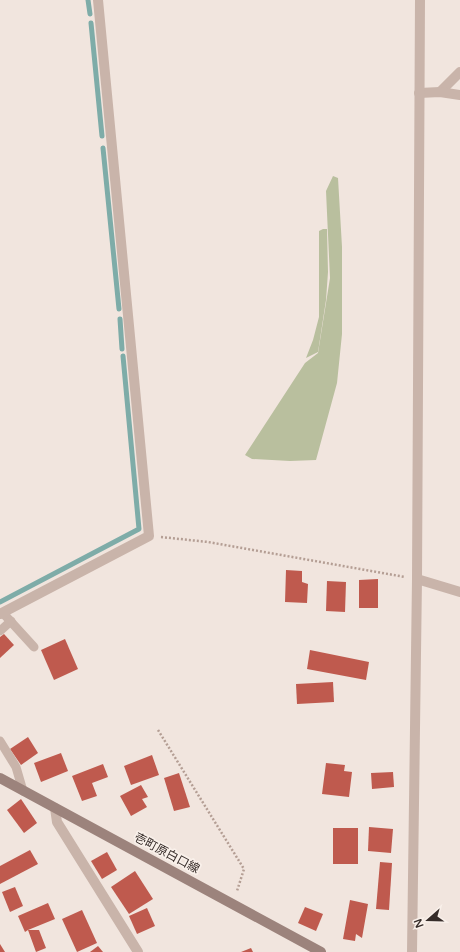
<svg xmlns="http://www.w3.org/2000/svg" width="460" height="952" font-family="'Varela Round','Noto Sans JP',sans-serif">
<rect width="100%" height="100%" fill="#f1e5de"/>
<!-- green -->
<g fill="#b9bf9e">
<path d="M333 176 338 178 342 247V334L337 383 316 460 290 461 252 459 245 455 305 363 318 353 330 278 326 191Z"/>
<path d="M323 229H327L328 272 326 300 318 352 306 358 313 340 319 317V231Z"/>
</g>
<g fill="none" stroke-linecap="round" stroke-linejoin="round">
<!-- stream -->
<g stroke="#7eaca8" stroke-width="5">
<path d="M88 0 90 14"/>
<path d="M91 23 102 136"/>
<path d="M103 148 119 309"/>
<path d="M120 319 122 349"/>
<path d="M0 602 139 529 123 356"/>
</g>
</g>
<!-- building -->
<g fill="#bf5a4e">
<path d="M286 570 302 571V582L308 584 307 603 285 602Z"/>
<path d="M378 579V608H359V580Z"/>
<path d="M327 581 346 582 345 612 326 611Z"/>
<path d="M4 634 14 645 0 658V637Z"/>
<path d="M65 639 78 669 54 680 41 650Z"/>
<path d="M310 650 369 662 366 680 307 669Z"/>
<path d="M333 682 334 702 297 704 296 684Z"/>
<path d="M28 737 38 753 21 765 10 749Z"/>
<path d="M61 753 68 771 41 782 34 763Z"/>
<path d="M152 755 159 775 131 785 124 766Z"/>
<path d="M326 763 345 765 344 771 352 772 349 797 322 794Z"/>
<path d="M103 764 108 777 92 783 97 796 82 801 72 776Z"/>
<path d="M393 772 394 787 372 789 371 773Z"/>
<path d="M179 773 190 807 174 811 164 778Z"/>
<path d="M141 785 148 797 142 799 147 807 131 816 120 796Z"/>
<path d="M21 799 37 823 24 833 7 810Z"/>
<path d="M369 827 393 829 391 853 368 851Z"/>
<rect x="333" y="828" width="25" height="36"/>
<path d="M30 850 38 864 0 884V866Z"/>
<path d="M107 852 117 870 102 879 91 861Z"/>
<path d="M380 862 392 863 389 910 376 909Z"/>
<path d="M135 871 153 899 129 914 111 887Z"/>
<path d="M15 887 23 906 10 912 2 892Z"/>
<path d="M350 900 368 904 362 938 356 934 355 941 343 939Z"/>
<path d="M48 903 55 919 28 930H39L46 948 36 952 28 930 25 932 18 916Z"/>
<path d="M305 907 323 914 316 931 298 923Z"/>
<path d="M147 908 155 926 137 934 129 916Z"/>
<path d="M82 910 97 943 77 952 62 919Z"/>
<path d="M0 944 5 952H0Z"/>
<path d="M98 946 103 952H90Z"/>
<path d="M251 948 253 952H241Z"/>
</g>
<g fill="none" stroke-linecap="round" stroke-linejoin="round">
<!-- path -->
<g stroke="#b49e94" stroke-width="2.5" stroke-dasharray="2 2" stroke-linecap="butt">
<path d="M161 537 208 542 405 577"/>
<path d="M158 730 244 869 237 891"/>
</g>
<!-- service -->
<g stroke="#c9b4aa" stroke-width="9">
<path d="M3 613 34 647"/>
<path d="M0 631 11 621"/>
<path d="M0 741 16 767 23 791"/>
</g>
<!-- minor -->
<g stroke="#c9b4aa" stroke-width="10">
<path d="M440 92 460 72"/>
<path d="M419 93 440 92 460 95"/>
<path d="M417 579 460 592"/>
<path d="M0 614 149 536 98 0"/>
<path d="M55 808 57 822 138 952"/>
<path d="M412 952 417 579 420 0"/>
</g>
<!-- secondary -->
<path stroke="#9c837c" stroke-width="10" d="M0 778 321 952"/>
</g>
<g text-anchor="middle" stroke-width="3.5" stroke-linejoin="round" paint-order="stroke">
<!-- street labels -->
<g font-size="12" fill="#362c29" stroke="#f9f0ea">
<text transform="translate(167 853) rotate(28)" y="4">壱町原白口線</text>
</g>
</g>
<!-- north arrow -->
<g transform="translate(428 920) rotate(250)" stroke="#f9f0ea" stroke-width="3" paint-order="stroke">
<path d="M0-3L7 15L0 10L-7 15Z" fill="#362c29"/>
<text y="-6" font-size="11" font-weight="bold" text-anchor="middle" fill="#362c29">N</text>
</g>
</svg>
